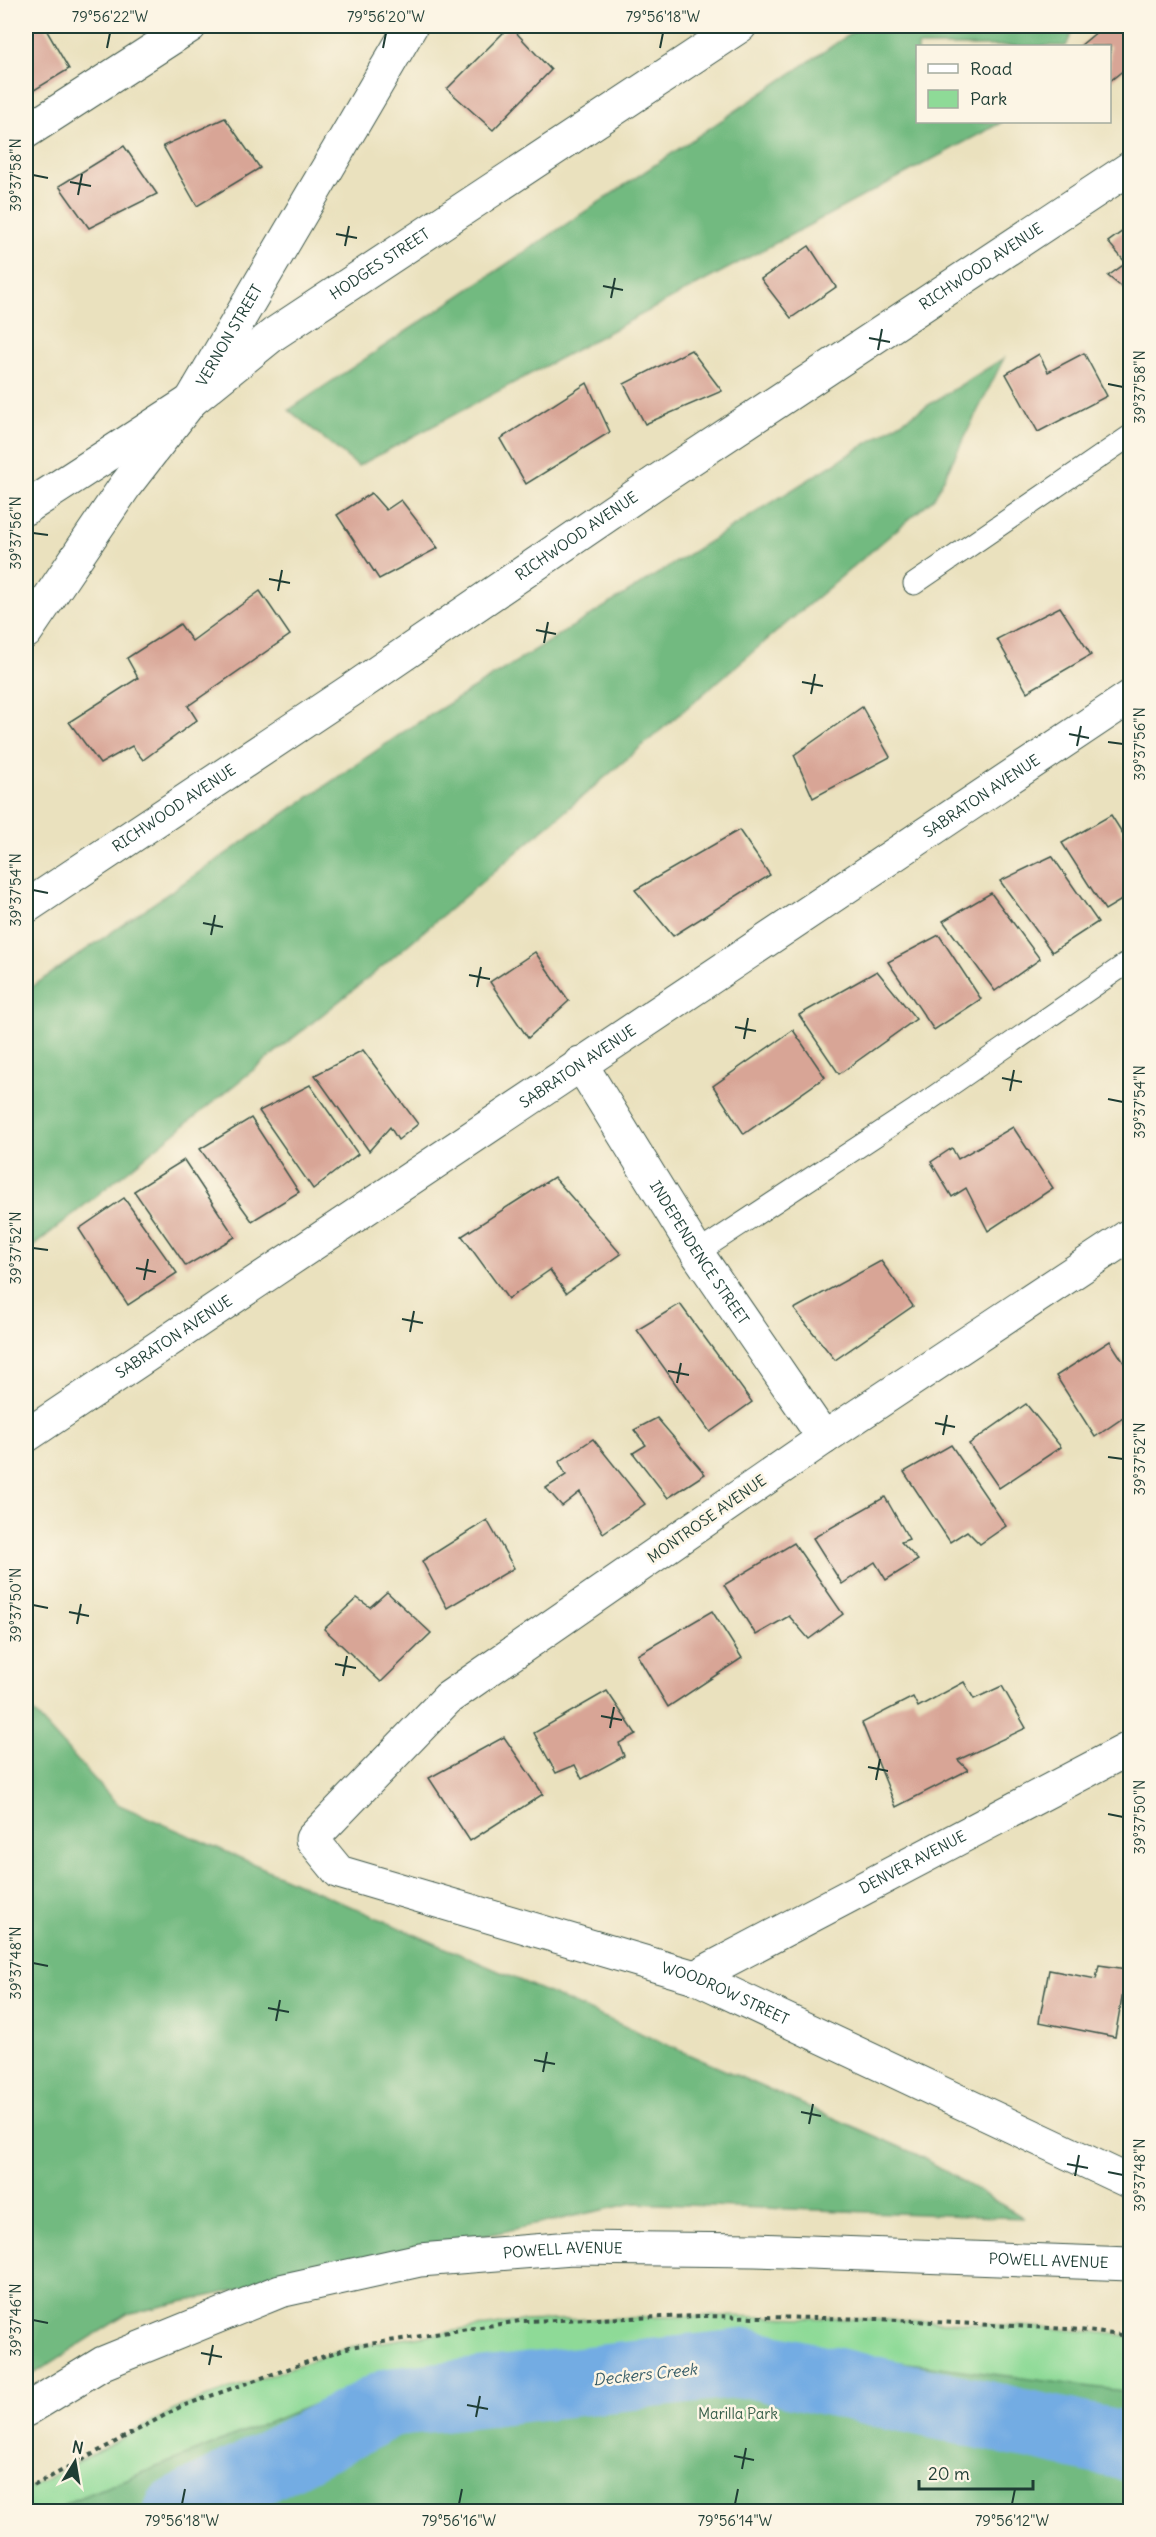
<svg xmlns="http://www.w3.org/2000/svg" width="1156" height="2537" font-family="Delius,sans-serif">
<rect width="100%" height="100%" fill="#fcf5e5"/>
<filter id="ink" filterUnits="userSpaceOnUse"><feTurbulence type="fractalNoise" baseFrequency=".0167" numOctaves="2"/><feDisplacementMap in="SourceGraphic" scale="12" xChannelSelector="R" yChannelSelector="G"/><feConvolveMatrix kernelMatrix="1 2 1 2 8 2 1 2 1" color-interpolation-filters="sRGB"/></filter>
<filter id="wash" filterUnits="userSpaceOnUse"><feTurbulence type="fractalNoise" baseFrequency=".008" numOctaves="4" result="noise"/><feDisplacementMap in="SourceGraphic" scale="24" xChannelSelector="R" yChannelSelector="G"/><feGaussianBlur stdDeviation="1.35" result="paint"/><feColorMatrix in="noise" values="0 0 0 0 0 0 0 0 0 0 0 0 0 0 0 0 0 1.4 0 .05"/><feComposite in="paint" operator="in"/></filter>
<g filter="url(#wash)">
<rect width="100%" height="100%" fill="#eae1be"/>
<!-- green -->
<path fill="#8eda97" stroke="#568c66" stroke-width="1.5" d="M701 2316C844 2318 988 2320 1130 2336V2511L26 2512V2490L182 2406 350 2347 520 2321Z"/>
<!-- forest -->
<g fill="#72ba80" stroke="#487c5a" stroke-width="1.5">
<path d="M862 26H1075L1066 46H918V122H1002L358 466 289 410Z"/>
<path d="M1004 358 934 498 378 970 26 1252V991L408 729Z"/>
<path d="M26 1704 117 1804 916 2154 1024 2218 634 2203 127 2314 26 2379Z"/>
<path d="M777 2346 1130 2392V2511L534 2512 440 2505 425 2512 57 2511 67 2503 372 2381Z"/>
</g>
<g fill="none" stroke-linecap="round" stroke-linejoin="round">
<!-- river -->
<path stroke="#73ace3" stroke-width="69" d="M178 2512 392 2402 747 2363 1130 2447"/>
</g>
<g id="blocks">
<!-- building -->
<g fill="#d8a596">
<path d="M26 26H44L69 69 26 95Z"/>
<path d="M510 26 551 70 493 130 447 89Z"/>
<path d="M1104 26H1130V65L1110 81V46H1080Z"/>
<path d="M225 118 260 168 197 206 163 146Z"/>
<path d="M124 146 157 194 89 228 59 186Z"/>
<path d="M1130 226V294L1108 276 1126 263 1108 242Z"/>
<path d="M809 246 836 287 791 318 761 279Z"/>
<path d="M691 350 722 391 645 424 624 384Z"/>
<path d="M1084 353 1107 396 1038 432 1006 374 1039 354 1048 372Z"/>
<path d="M587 383 610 432 526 484 500 439Z"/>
<path d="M371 493 386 510 401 500 438 548 379 579 337 515Z"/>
<path d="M260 591 290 635 188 706 197 720 143 760 132 746 100 764 69 722 138 678 127 658 180 624 192 641Z"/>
<path d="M1060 607 1091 655 1027 692 997 639Z"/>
<path d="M862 707 890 757 813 798 794 755Z"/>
<path d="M1111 815 1130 845V895L1105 910 1062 843Z"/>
<path d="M739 830 770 875 673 936 635 890Z"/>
<path d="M1052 856 1098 922 1052 952 1000 881Z"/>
<path d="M991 893 1040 959 995 991 943 921Z"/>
<path d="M939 935 981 999 934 1030 888 962Z"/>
<path d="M535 952 569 1001 528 1038 490 982Z"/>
<path d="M877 971 916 1019 839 1074 799 1015Z"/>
<path d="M793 1030 825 1077 744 1134 713 1086Z"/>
<path d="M363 1050 418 1124 398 1140 390 1127 369 1151 315 1075Z"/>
<path d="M310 1085 358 1154 313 1189 259 1111Z"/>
<path d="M251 1118 299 1192 252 1221 200 1149Z"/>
<path d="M1013 1127 1053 1188 988 1231 966 1188 952 1197 931 1162 952 1148 958 1159Z"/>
<path d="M184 1160 235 1237 186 1266 134 1191Z"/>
<path d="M554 1177 621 1254 566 1293 550 1270 508 1299 462 1236Z"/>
<path d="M124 1198 177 1273 128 1305 79 1229Z"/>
<path d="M881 1261 913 1306 835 1360 794 1309Z"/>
<path d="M680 1304 752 1402 710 1432 637 1330Z"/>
<path d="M1110 1341 1130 1372V1413L1095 1437 1056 1376Z"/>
<path d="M1026 1404 1061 1447 999 1488 969 1444Z"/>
<path d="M657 1418 705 1474 668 1498 633 1453 646 1445 634 1430Z"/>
<path d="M593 1439 645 1504 603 1533 580 1492 562 1506 546 1488 566 1475 559 1462Z"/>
<path d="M951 1445 1006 1526 980 1544 967 1531 950 1542 904 1472Z"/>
<path d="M885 1497 909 1539 901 1542 918 1560 886 1580 875 1562 842 1584 813 1538Z"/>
<path d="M487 1520 514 1568 447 1608 422 1561Z"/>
<path d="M794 1543 843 1614 809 1639 789 1616 756 1635 724 1585Z"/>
<path d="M387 1592 431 1633 381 1682 324 1629 357 1598 370 1607Z"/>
<path d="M712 1611 742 1658 668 1707 637 1655Z"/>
<path d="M964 1682 974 1699 1002 1686 1026 1728 958 1760 968 1770 896 1807 862 1723 913 1697 918 1707Z"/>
<path d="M607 1691 636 1734 619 1743 624 1756 582 1779 575 1765 556 1773 534 1733Z"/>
<path d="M504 1737 543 1794 470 1841 429 1778Z"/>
<path d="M1099 1965 1127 1969 1115 2037 1039 2022 1049 1970 1096 1979Z"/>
</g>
</g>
</g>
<g filter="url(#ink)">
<use href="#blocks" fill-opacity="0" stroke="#3d5649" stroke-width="1.5"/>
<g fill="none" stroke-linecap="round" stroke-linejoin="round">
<!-- lane casing -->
<g stroke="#3d5649" stroke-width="23">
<g id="lane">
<path d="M914 584 1130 436"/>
<path d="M697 1253 916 1109 1130 961"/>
</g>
</g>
<!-- street casing -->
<g stroke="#3d5649" stroke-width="35">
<g id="street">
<path d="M26 132 190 26"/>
<path id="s1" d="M26 508 191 401 274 334 740 26"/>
<path id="s2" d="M26 632 125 486 191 401 411 26"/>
<path id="s3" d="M580 1063 697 1253 824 1438"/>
<path id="s4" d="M1130 1235 824 1438 448 1698 312 1839 339 1872 695 1977 1130 2182"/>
<path id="s5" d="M26 1436 1130 697"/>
<path id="s6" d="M695 1977 1130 1748"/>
</g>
</g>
<!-- secondary casing -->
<g stroke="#3d5649" stroke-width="35">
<g id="secondary">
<path id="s7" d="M26 907 350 691 656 482 1130 168"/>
</g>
</g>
<!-- primary casing -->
<g stroke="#3d5649" stroke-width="35">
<g id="primary">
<path id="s8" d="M26 2410 103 2363 280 2291 420 2260 572 2248 755 2250 1130 2264"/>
</g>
</g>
<!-- path -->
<path stroke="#3d5649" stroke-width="4" stroke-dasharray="4.5 4.5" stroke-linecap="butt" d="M26 2490 182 2406 350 2347 520 2321 701 2316 877 2319 1070 2329 1130 2336"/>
<!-- lane -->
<use href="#lane" stroke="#fff" stroke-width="21"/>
<!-- street -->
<use href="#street" stroke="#fff" stroke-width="33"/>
<!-- secondary -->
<use href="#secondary" stroke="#fff" stroke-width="33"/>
<!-- primary -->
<use href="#primary" stroke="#fff" stroke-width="33"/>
</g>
</g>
<!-- ticks -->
<path fill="none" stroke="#1f3d34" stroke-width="2" d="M107 48 110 33M383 48 386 33M660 48 663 33M33 175 48 178M70 182 91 186M78 195 82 174M336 234 357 238M345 246 349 226M603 286 623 290M611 298 615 278M869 338 890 342M878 350 882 329M1108 384 1123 387M33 533 48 535M269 579 290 583M278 591 282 570M536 630 556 634M544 643 548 622M802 682 823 686M811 694 815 674M1069 734 1089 738M1108 742 1123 744M1077 746 1081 726M33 890 48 893M203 923 223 927M211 935 215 915M469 975 490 979M477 987 481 967M735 1027 756 1031M744 1039 748 1018M1002 1078 1022 1082M1010 1091 1014 1070M1108 1099 1123 1102M33 1248 48 1250M136 1268 156 1272M144 1280 148 1259M402 1319 423 1323M410 1332 414 1311M668 1371 689 1375M677 1383 681 1363M935 1423 955 1427M943 1435 947 1415M1108 1457 1123 1459M33 1605 48 1608M69 1612 89 1616M77 1624 81 1604M335 1664 356 1668M343 1676 347 1656M601 1716 622 1720M610 1728 614 1707M868 1767 888 1771M876 1780 880 1759M1108 1814 1123 1817M33 1963 48 1966M268 2008 289 2012M276 2021 280 2000M534 2060 555 2064M543 2072 547 2052M801 2112 821 2116M809 2124 813 2104M1067 2164 1088 2168M1108 2172 1123 2175M1075 2176 1079 2155M33 2320 48 2323M201 2353 222 2357M209 2365 213 2345M467 2405 488 2409M476 2417 480 2396M734 2456 754 2460M742 2469 746 2448M182 2504 185 2489M459 2504 462 2489M735 2504 738 2489M1012 2504 1015 2489"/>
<g text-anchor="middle" stroke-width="5" stroke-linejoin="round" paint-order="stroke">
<!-- street labels -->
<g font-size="15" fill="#1f3d34" stroke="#fcf5e5">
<text dy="5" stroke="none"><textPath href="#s1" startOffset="430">HODGES STREET</textPath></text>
<text dy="5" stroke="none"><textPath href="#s7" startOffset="1150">RICHWOOD AVENUE</textPath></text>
<text dy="5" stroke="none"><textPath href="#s2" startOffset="360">VERNON STREET</textPath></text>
<text dy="5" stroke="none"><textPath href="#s7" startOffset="664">RICHWOOD AVENUE</textPath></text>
<text dy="5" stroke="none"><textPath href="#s5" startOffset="1150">SABRATON AVENUE</textPath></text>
<text dy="5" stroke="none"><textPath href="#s7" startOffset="178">RICHWOOD AVENUE</textPath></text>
<text dy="5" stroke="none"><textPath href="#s5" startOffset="664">SABRATON AVENUE</textPath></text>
<text dy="5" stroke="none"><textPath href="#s3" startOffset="224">INDEPENDENCE STREET</textPath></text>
<text dy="5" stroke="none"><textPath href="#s5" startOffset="178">SABRATON AVENUE</textPath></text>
<text transform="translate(707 1519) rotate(-35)" y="5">MONTROSE AVENUE</text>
<text dy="5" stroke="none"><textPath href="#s6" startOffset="246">DENVER AVENUE</textPath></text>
<text dy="5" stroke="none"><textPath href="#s4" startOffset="1468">WOODROW STREET</textPath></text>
<text dy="5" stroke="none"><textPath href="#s8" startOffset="568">POWELL AVENUE</textPath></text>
<text dy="5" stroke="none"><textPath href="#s8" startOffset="1054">POWELL AVENUE</textPath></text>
</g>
<!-- park labels -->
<g font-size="15" fill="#355c48" stroke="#fcf5e5">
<text x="738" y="2419">Marilla Park</text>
</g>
<!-- water labels -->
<g font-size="16" font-style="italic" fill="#385e69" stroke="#fcf5e5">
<text transform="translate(645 2374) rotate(-6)" y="6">Deckers Creek</text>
</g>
</g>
<!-- margin -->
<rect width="1156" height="2537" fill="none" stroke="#fcf5e5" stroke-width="66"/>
<!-- legend -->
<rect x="916" y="45" width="195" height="78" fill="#fcf5e5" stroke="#a4ab9e" stroke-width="1.5"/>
<rect x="928" y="64" width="30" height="9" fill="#ffffff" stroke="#a4ab9e" stroke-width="1.5"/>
<text x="970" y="75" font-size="18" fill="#1f3d34">Road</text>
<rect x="928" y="90" width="30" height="18" fill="#8eda97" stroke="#a4ab9e" stroke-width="1.5"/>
<text x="970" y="105" font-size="18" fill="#1f3d34">Park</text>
<!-- north arrow -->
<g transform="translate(75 2462) rotate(11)" stroke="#fcf5e5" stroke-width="4.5" paint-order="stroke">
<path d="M0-4.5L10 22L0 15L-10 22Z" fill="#1f3d34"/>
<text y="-9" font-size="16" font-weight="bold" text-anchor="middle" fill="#1f3d34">N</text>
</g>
<!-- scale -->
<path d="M919 2480v9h114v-9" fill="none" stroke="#1f3d34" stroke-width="3"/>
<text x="928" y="2480" font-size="18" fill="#1f3d34" stroke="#fcf5e5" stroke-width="4.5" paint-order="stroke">20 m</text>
<rect x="33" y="33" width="1090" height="2471" fill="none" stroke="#1f3d34" stroke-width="2"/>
<g font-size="15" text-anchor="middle" fill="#1f3d34">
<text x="110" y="22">79°56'22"W</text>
<text x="386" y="22">79°56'20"W</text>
<text x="663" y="22">79°56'18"W</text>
<text transform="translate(16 175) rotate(-90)" y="5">39°37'58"N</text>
<text transform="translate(1140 387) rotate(-90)" y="5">39°37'58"N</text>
<text transform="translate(16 533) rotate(-90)" y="5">39°37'56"N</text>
<text transform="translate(1140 744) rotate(-90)" y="5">39°37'56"N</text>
<text transform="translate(16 890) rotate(-90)" y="5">39°37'54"N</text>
<text transform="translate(1140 1102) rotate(-90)" y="5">39°37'54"N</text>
<text transform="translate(16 1248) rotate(-90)" y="5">39°37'52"N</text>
<text transform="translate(1140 1459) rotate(-90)" y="5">39°37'52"N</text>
<text transform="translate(16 1605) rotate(-90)" y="5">39°37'50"N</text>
<text transform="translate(1140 1817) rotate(-90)" y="5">39°37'50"N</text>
<text transform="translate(16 1963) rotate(-90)" y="5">39°37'48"N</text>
<text transform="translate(1140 2175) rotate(-90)" y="5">39°37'48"N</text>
<text transform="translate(16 2320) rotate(-90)" y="5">39°37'46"N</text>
<text x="182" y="2526">79°56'18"W</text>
<text x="459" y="2526">79°56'16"W</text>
<text x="735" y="2526">79°56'14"W</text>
<text x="1012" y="2526">79°56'12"W</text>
</g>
</svg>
